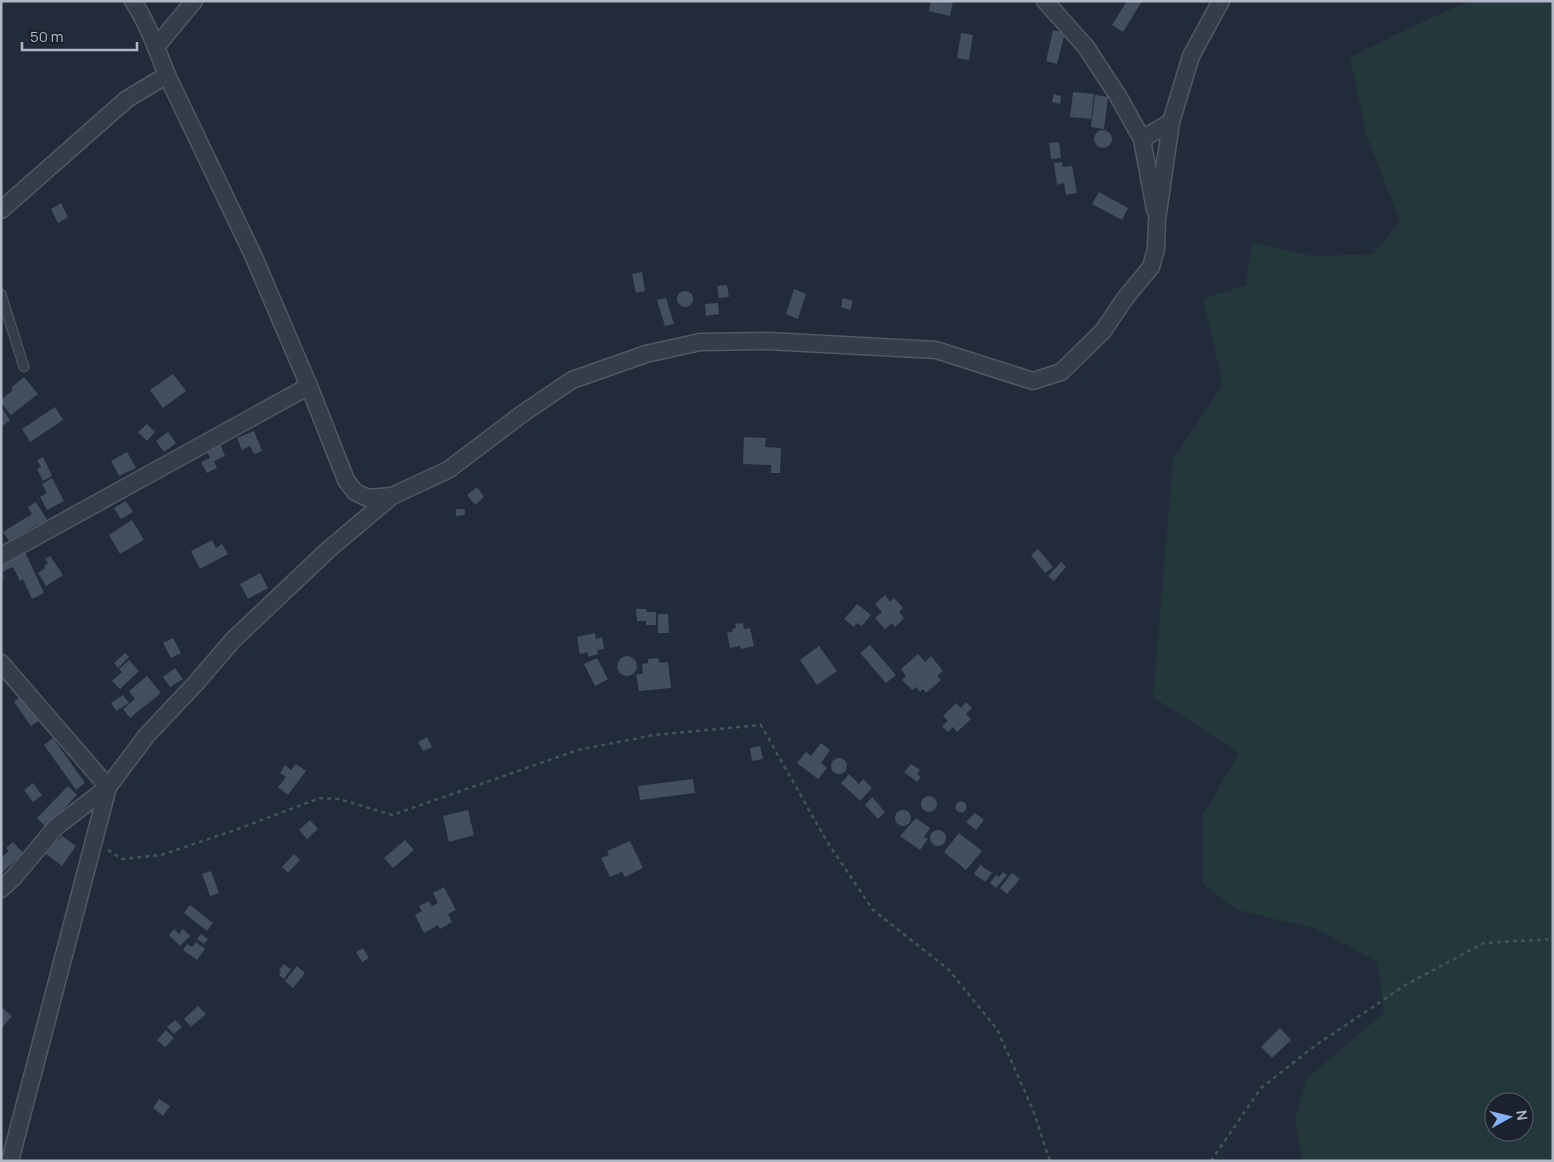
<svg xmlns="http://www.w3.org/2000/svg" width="1554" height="1162" font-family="Manrope,sans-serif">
<rect width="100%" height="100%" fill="#222b39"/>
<!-- green -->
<path fill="#24373a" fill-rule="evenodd" d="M1469 1H1553V1161H1302L1295 1119 1306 1079 1384 1013 1378 962 1316 929 1235 909 1203 884V815L1239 753 1153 697 1173 459 1223 385 1203 299 1246 285 1252 242 1312 256 1373 254 1400 221 1366 134 1350 57 1417 24ZM1494 1102H1524V1132H1494Z"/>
<!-- building -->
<g fill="#434e5e">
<path d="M931 1H953L950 16 929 11Z"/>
<path d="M1127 1H1142L1123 32 1112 25Z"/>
<path d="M1053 30 1065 33 1057 64 1046 61Z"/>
<path d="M961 33 973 35 969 60 957 58Z"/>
<path d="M1073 92 1094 94 1091 119 1070 117Z"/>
<path d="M1054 94 1061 96 1060 104 1052 102Z"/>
<path d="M1095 95 1108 97 1104 129 1091 127Z"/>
<circle cx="1103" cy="139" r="9"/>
<path d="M1059 142 1061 158 1051 159 1049 143Z"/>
<path d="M1062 162 1063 167 1072 166 1077 193 1066 195 1064 183 1057 185 1054 163Z"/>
<path d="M1099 192 1128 208 1122 220 1092 204Z"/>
<path d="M61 203 68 217 58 223 51 209Z"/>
<path d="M642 272 645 291 636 293 632 274Z"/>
<path d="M727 285 729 297 719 298 717 286Z"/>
<path d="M794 289 806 294 798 319 786 314Z"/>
<circle cx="685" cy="299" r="8"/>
<path d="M666 298 674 324 665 326 657 300Z"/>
<path d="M843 298 853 301 850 310 841 307Z"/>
<path d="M718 303 719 314 706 316 705 304Z"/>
<path d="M173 374 186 391 163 408 150 390Z"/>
<path d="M24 377 38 394 11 415 1 403V400L13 390 11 388Z"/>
<path d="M55 407 63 420 30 442 22 429Z"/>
<path d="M3 410 10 420 1 427V412Z"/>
<path d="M147 424 155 432 147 441 138 432Z"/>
<path d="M254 431 262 451 254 454 250 446 242 450 237 438Z"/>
<path d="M168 432 176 443 164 452 156 441Z"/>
<path d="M744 437 766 438 765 447 781 448 780 473H771V465L743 464Z"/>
<path d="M219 442 225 456 214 461 217 468 207 473 201 462 210 458 206 449Z"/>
<path d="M127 452 136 468 119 476 111 461Z"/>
<path d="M43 457 52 476 43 481 37 469 41 467 37 460Z"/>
<path d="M52 478 64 501 47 510 40 497 47 493 42 484Z"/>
<path d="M477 487 484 497 475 505 467 495Z"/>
<path d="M126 501 133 512 121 519 114 508Z"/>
<path d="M36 502 49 523 40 528 38 524 9 541 3 532 32 514 28 507Z"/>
<path d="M456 509H465V515L456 516Z"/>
<path d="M132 520 144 540 120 554 109 535Z"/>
<path d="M212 540 216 548 222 544 228 554 200 569 191 551Z"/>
<path d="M1038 549 1053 567 1045 573 1031 555Z"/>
<path d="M24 550 44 593 32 599 23 579 20 581 13 567 2 572 4 577 1 578V561Z"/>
<path d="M50 556 63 575 46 586 38 573 45 568 44 566 48 563 45 559Z"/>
<path d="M1061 562 1066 567 1054 581 1048 576Z"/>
<path d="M260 573 268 588 248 599 240 584Z"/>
<path d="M885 595 890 602 894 598 903 608 899 612 904 618 895 627 892 623 885 629 875 618 882 612 875 604Z"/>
<path d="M857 604 871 615 862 626 857 623 854 627 844 619Z"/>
<path d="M636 609H646L647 612H656V625H646V621H637Z"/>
<path d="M658 614H668L669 633H658Z"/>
<path d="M743 623 744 629 750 628 754 646 741 649 740 646 730 648 727 633 733 631 732 629 736 628 735 624Z"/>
<path d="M595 633 596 639 602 637 604 649 597 650 598 654 588 657V652L580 654 577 637Z"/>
<path d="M173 638 181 653 171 658 163 643Z"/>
<path d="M870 645 896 675 886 683 860 653Z"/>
<path d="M819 646 837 671 817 685 800 660Z"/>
<path d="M125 653 129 657 118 668 114 663Z"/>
<path d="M918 654 925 662 931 656 943 671 937 676 941 680 926 693 923 689 920 692 916 687 912 690 902 680 906 676 901 669Z"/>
<circle cx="627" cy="666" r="10"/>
<path d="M597 658 608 679 595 686 584 664Z"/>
<path d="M658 658 660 663 668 662 671 688 639 691 636 674H643L642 664 648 663V659Z"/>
<path d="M129 660 139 671 120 689 112 681 122 672 119 669Z"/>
<path d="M175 668 183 679 170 687 163 677Z"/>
<path d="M147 676 161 693 130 718 123 709 135 699 129 691Z"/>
<path d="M22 695 40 720 31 726 14 702Z"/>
<path d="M123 695 129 703 116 711 111 703Z"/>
<path d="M966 702 972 708 966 714 971 719 957 732 953 727 948 732 942 726 948 721 943 716 956 703 961 708Z"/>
<path d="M427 737 432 747 423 751 418 742Z"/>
<path d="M53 738 85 783 76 790 44 745Z"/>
<path d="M821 743 830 750 821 763 827 768 818 779 797 763 806 752 811 756Z"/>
<path d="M760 746 763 759 752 761 750 748Z"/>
<circle cx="839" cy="766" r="8"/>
<path d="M296 764 306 771 288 795 278 787 286 777 280 773 285 765 291 770Z"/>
<path d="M911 764 920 770 917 774 921 777 917 782 904 772Z"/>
<path d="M849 774 859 784 863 779 872 788 860 801 841 783Z"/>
<path d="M693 779 695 793 640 800 638 786Z"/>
<path d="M33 783 42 795 33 802 24 790Z"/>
<path d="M68 786 77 795 46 827 37 818Z"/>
<circle cx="929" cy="804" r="8"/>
<path d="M872 797 885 812 878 819 865 805Z"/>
<circle cx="961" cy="807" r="5.5"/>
<path d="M468 810 474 835 449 842 443 816Z"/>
<circle cx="903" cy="818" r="8"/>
<path d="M975 813 984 820 976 830 966 822Z"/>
<path d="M916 818 930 828 924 837 928 839 920 850 900 836Z"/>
<path d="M310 820 318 829 307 839 299 830Z"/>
<circle cx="938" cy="838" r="8"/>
<path d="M959 833 982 851 966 870 944 852Z"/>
<path d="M62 836 76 846 62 866 46 854 56 840 58 841Z"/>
<path d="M405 840 414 850 393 868 384 858Z"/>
<path d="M630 841 643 868 625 877 622 872 610 877 601 858 609 855 607 851Z"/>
<path d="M13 842 23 853 1 874V858L9 851 6 848Z"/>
<path d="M294 854 300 860 288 873 282 867Z"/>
<path d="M980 865 992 873 985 882 974 874Z"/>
<path d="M211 871 219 893 210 896 202 874Z"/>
<path d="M1003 872 1007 875 996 888 990 883 996 875 999 877Z"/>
<path d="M1012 873 1020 879 1007 894 1000 888Z"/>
<path d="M444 887 456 910 448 914 452 922 440 929 438 925 424 933 415 915 422 911 419 906 429 901 432 906 438 903 433 893Z"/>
<path d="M190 905 213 923 207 931 184 913Z"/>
<path d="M174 929 179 934 183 929 190 936 180 946 169 935Z"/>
<path d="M201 934 208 939 204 944 197 939Z"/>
<path d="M196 942 205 949 197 960 183 950 187 944 192 947Z"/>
<path d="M363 948 369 958 362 962 356 952Z"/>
<path d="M284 964 291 969 284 979 279 975 281 972 279 970Z"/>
<path d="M297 966 305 973 293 988 285 981Z"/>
<path d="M198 1006 206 1014 191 1027 184 1019Z"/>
<path d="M1 1007 12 1016 1 1029Z"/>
<path d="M175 1020 182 1027 174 1034 167 1027Z"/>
<path d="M1280 1028 1291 1040 1272 1058 1261 1047Z"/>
<path d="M166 1030 174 1038 165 1047 157 1040Z"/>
<path d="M159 1099 170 1106 163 1116 153 1108Z"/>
</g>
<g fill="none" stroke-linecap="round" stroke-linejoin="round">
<!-- lane casing -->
<g stroke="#505864" stroke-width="11">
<path id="lane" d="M1 294 24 367"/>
</g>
<!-- street casing -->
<g stroke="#505864" stroke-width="19">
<g id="street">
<path d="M1045 1 1086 47 1118 96 1142 139 1155 210"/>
<path d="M156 47 194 1"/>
<path d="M167 75 253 255 309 386 346 480 355 492 368 498 392 496 448 470 522 414 572 380 646 354 700 342 768 341 936 350 1033 381 1061 372 1103 331 1126 297 1151 267 1156 249 1157 220 1171 122 1191 56 1221 1"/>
<path d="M1142 139 1171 122"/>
<path d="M1 210 127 99 167 75C157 50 148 24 133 1"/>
<path d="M1 556 309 386"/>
<path d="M1 663 108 787 10 1161"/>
<path d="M1 889 14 877 56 827 108 787 147 735 196 683 233 640 328 550 392 496"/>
</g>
</g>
<!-- path -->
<g stroke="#415458" stroke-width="2.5" stroke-dasharray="4 4" stroke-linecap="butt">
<path d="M108 850 122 859 161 855 238 829 320 798 339 799 392 815 578 750 654 735 761 725 826 840 873 910 948 969 997 1029 1033 1110 1050 1161"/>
<path d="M1211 1161 1261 1088 1316 1045 1407 984 1484 943 1553 939"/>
</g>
<!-- lane -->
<use href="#lane" stroke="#353d4a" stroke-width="9"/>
<!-- street -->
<use href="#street" stroke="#353d4a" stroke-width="16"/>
</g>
<!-- border -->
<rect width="1554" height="1162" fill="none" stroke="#b0b8c6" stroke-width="5"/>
<!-- north arrow -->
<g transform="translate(1509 1117) rotate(82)"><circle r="24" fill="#1b222e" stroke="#575e6b"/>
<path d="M0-4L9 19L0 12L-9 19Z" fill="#85aff6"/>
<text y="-8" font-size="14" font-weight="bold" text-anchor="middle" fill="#b0b8c6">N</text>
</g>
<!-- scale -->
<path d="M22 42v8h115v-8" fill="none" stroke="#b0b8c6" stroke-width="2.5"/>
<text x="30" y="42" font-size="15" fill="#b0b8c6" stroke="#1b222e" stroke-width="4" paint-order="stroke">50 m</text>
</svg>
